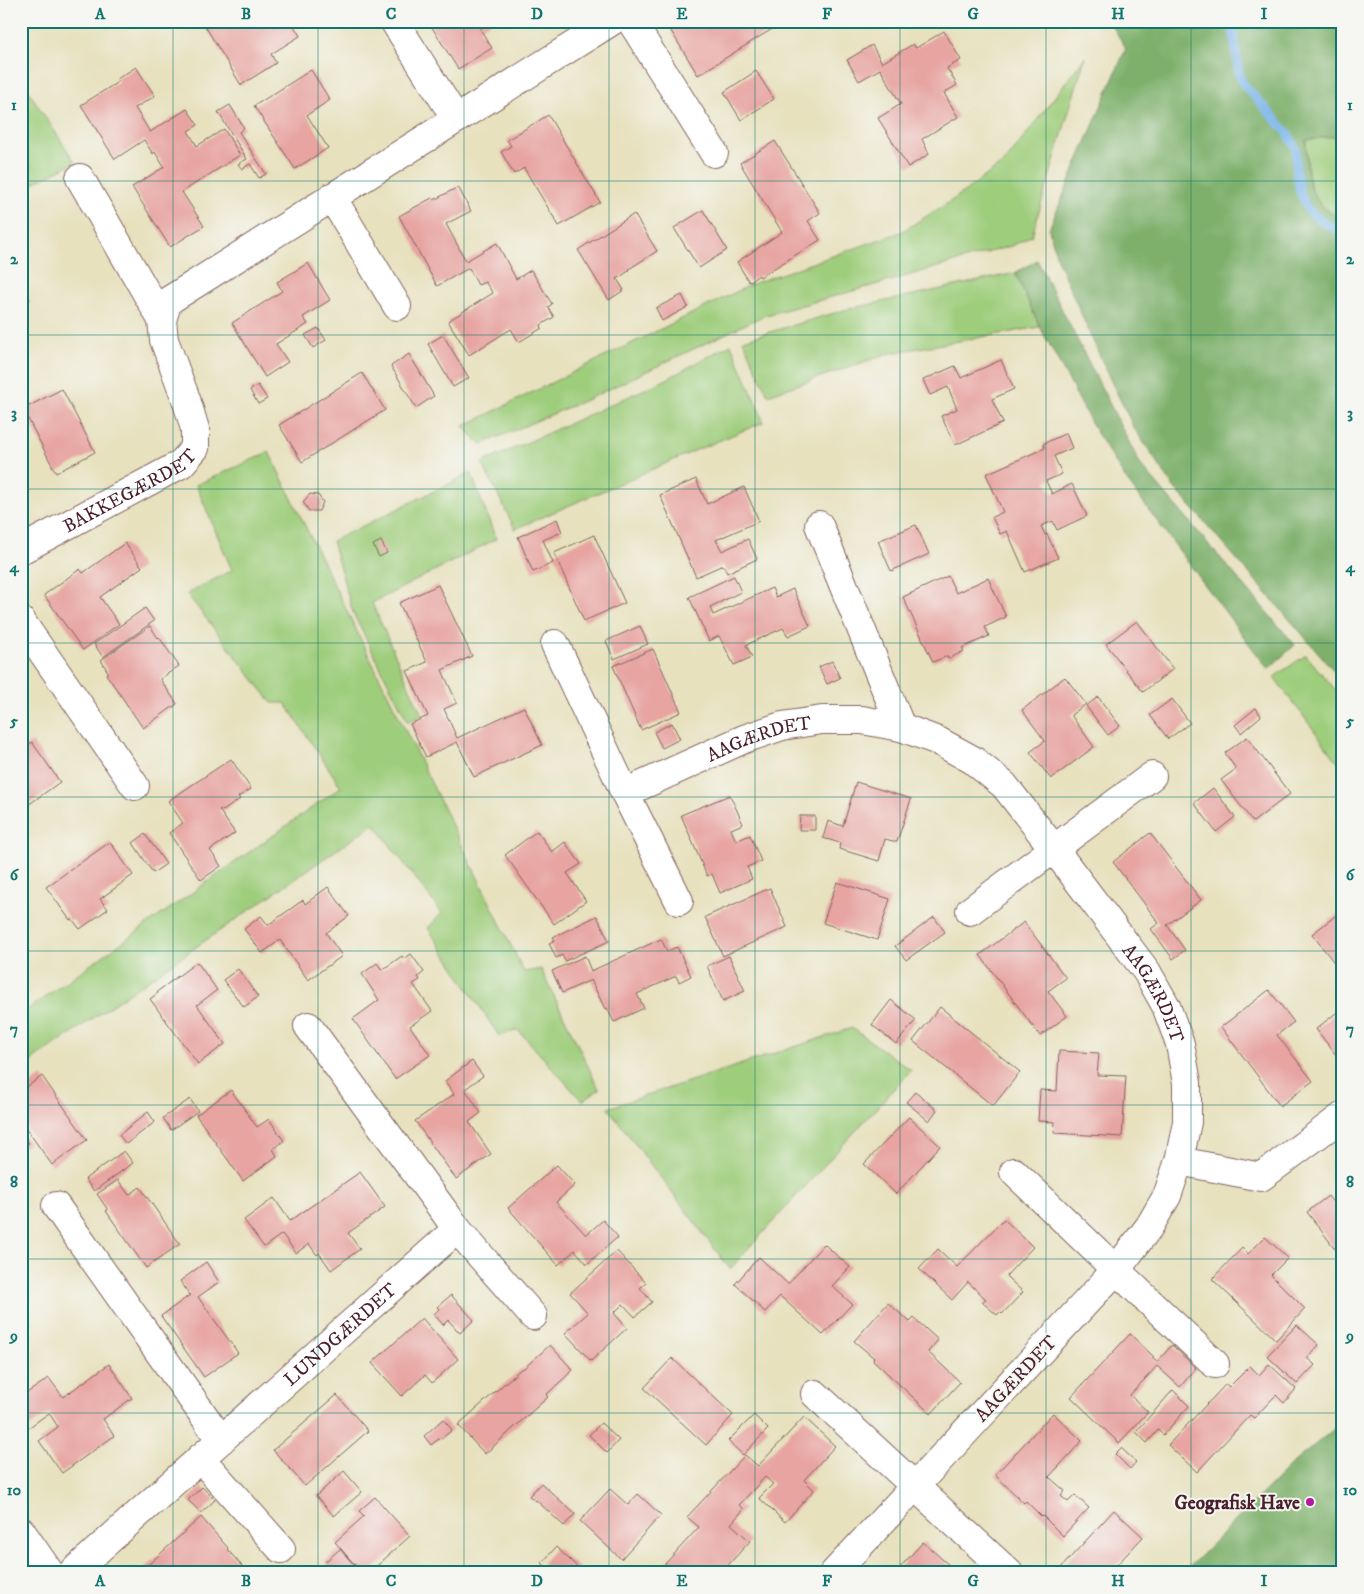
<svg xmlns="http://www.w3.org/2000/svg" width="1364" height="1594" font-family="'IM FELL DW Pica',serif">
<rect width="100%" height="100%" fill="#f6f6f2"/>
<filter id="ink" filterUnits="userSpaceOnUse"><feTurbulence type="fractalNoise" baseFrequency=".02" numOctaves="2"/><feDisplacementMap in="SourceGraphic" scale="10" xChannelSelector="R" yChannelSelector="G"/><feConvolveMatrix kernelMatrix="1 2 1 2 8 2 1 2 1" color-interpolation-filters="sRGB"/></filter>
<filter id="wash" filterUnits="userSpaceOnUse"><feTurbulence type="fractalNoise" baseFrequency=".0096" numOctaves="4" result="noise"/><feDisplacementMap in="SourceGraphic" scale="20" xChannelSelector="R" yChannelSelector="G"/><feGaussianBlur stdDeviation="1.12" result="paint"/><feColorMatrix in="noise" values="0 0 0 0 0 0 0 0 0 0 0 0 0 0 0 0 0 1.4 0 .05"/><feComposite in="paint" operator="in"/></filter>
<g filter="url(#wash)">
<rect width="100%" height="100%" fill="#e7e1be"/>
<!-- green -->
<g fill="#9ecd7c" stroke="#747654">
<path d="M1085 57 1032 235 1014 245 893 280 763 316 588 399 482 444 477 442 464 426 752 284 901 232 951 201 1006 161Z"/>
<path d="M21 80 75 162 32 184 21 164Z"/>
<path d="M1343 135V219C1304 203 1309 176 1306 140Z"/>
<path d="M1015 273 1040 327 890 353 768 395 743 340 844 310Z"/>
<path d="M731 344 764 422 699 449 515 529 482 463 667 379Z"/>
<path d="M269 452 524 972 541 969 599 1089 582 1101 518 1030 499 1036 428 928 442 913 374 824 21 1068V1014L341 787 285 703H272L187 594 232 570 196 485Z"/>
<path d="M471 473 496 539 372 603 422 715 408 722 353 613 332 541Z"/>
<path d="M1306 655 1343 699V769L1274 677Z"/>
<path d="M852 1028 911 1070 730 1269 608 1108Z"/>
</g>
<!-- forest -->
<g fill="#7eb06c" stroke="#64684c">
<path d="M1109 21H1343V135L1306 140C1308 176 1304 203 1343 219V681L1173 486 1134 428 1109 377 1057 259 1049 229 1126 48Z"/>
<path d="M1037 260 1140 464 1295 645 1268 669 1127 481 1099 437 1040 327 1015 273Z"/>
<path d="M1343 1419V1573H1183L1294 1462 1340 1424Z"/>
</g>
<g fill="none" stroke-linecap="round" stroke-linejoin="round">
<!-- stream -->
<g stroke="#78b4ea" stroke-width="9">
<path d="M1230 21 1234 34 1239 75 1244 85 1287 132 1296 149V171L1300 192 1308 210 1324 223 1343 232"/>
<path d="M1340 1573 1343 1567"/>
</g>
</g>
<g id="blocks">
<!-- building -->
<g fill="#e7a4a1">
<path d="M202 21H291L300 36 271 54 276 63 241 85Z"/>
<path d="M428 21H492L480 29 492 48 458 69Z"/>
<path d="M687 21H785L698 75 671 31Z"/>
<path d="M944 31 961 60 947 68 957 85 944 93 958 117 922 139 929 154 908 167 878 118 901 104 880 69 859 81 847 60 872 45 882 63 913 44 916 48Z"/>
<path d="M136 67 155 96 135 108 150 132 187 109 198 125 188 131 197 146 224 129 240 155 182 192 204 226 170 247 132 187 164 167 155 152 153 154 144 140 115 159 81 105 118 82 117 79Z"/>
<path d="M311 70 330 100 307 115 328 148 295 169 254 106Z"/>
<path d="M756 71 774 99 741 120 724 92Z"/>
<path d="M230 105 244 128 239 132 266 174 259 178 250 164 242 169 238 164 247 159 218 112Z"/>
<path d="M548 115 600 202 559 226 524 168 514 174 501 152 511 146 507 140Z"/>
<path d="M775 141 820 213 808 221 820 240 760 277 759 275 749 282 737 262 782 232 740 163Z"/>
<path d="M458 187 471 211 446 224 466 261 497 243 516 279 531 270 552 304 548 307 554 317 541 325 542 328 519 342 511 329 469 355 448 321 493 293 485 282 478 285 469 268 437 286 399 216 432 198 434 200Z"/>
<path d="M703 210 727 250 699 268 674 228Z"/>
<path d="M634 214 657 251 629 269 630 270 617 279 624 290 609 300 578 250Z"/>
<path d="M308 263 330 300 303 317 308 324 276 344 288 362 265 377 232 323 282 291 277 282Z"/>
<path d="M21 284 30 300 21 304Z"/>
<path d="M682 295 688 307 662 321 656 308Z"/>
<path d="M318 328 326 340 313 348 305 335Z"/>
<path d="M443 335 469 378 453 387 428 344Z"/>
<path d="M21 342 26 352 21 354Z"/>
<path d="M409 354 434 396 416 408 391 366Z"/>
<path d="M1001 360 1014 389 992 399 1003 423 955 445 941 416 957 409 948 387 930 395 923 380 955 366 961 378Z"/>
<path d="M362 373 385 410 302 462 279 425Z"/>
<path d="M258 385 267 399 258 404 250 390Z"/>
<path d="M62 389 95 452 56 473 25 413 21 415V390L29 406Z"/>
<path d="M1066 433 1072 448 1054 456 1062 474 1046 481 1052 494 1072 484 1087 516 1057 530 1053 521 1041 526 1045 535 1047 534 1058 558 1025 572 1007 531 1000 534 992 517 1003 512 986 474 1045 448 1043 444Z"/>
<path d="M696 479 707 504 744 487 759 521 716 540 722 551 748 539 757 559 727 573 723 565 696 577 660 495Z"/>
<path d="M310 494 318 495 323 502 319 511H309L303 502Z"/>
<path d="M557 519 562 532 543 540 553 563 533 572 518 537Z"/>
<path d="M916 525 929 554 891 571 878 541Z"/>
<path d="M594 535 625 603 584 621 554 553Z"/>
<path d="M381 541 387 553 379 557 373 545Z"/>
<path d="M125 543 142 567 100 597 119 624 83 650 44 595 80 569 83 573Z"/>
<path d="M734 576 741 592 710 607 713 615 772 588 776 597 793 589 810 626 788 636 783 628 746 645 752 657 734 665 719 636 709 641 689 597Z"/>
<path d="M948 576 956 593 988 578 1006 617 985 627 989 636 962 648 964 651 948 659 947 656 933 662 903 597Z"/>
<path d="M438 585 472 656 442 670 457 703 444 709 457 738 524 707 542 745 474 777 457 742 426 757 410 724 428 716 407 671 427 662 399 603Z"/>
<path d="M145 608 154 621 103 657 94 644Z"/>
<path d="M1137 621 1173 669 1143 692 1106 644Z"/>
<path d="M150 626 158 638 159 637 179 666 160 679 177 704 143 728 106 674 108 672 101 660Z"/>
<path d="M640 626 648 644 614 659 606 641Z"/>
<path d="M653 649 681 712 641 730 613 666Z"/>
<path d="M832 661 840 678 827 684 819 667Z"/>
<path d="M1065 677 1086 704 1071 715 1094 747 1051 779 1030 752 1045 741 1022 710Z"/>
<path d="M1098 697 1120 726 1108 735 1086 706Z"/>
<path d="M1172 699 1190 723 1168 739 1150 715Z"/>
<path d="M1256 708 1261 716 1241 733 1235 725Z"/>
<path d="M672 723 680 739 662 748 654 732Z"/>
<path d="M1247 737 1290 794 1253 822 1221 780 1236 769 1225 753Z"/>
<path d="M32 742 60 782 21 810V750Z"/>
<path d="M231 759 251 789 238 797 240 799 223 811 221 809 219 810 235 833 210 850 221 866 201 880 169 833 183 823 168 801Z"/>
<path d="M856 782 911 799 897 842 885 839 879 861 839 849 840 843 823 838 828 821 843 826Z"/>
<path d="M1213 788 1235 817 1216 832 1194 803Z"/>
<path d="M730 795 743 824 731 829 736 841 750 835 761 861 747 867 752 879 720 893 712 874 707 876 681 815Z"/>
<path d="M800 816H815V830H799Z"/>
<path d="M537 831 552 852 565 842 581 864 567 873 586 901 554 924 505 855Z"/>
<path d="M1150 833 1201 900 1167 925 1185 950 1173 959 1151 929 1159 923 1113 862Z"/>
<path d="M145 834 166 864 153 873 133 843Z"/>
<path d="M110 842 133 875 100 899 108 909 80 929 72 919 70 920 46 887Z"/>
<path d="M837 882 890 899 877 940 823 923Z"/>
<path d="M328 887 349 916 326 933 342 956 308 980 280 940 262 953 244 929 261 916 268 925 303 900 305 904Z"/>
<path d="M770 888 787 927 723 956 705 917Z"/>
<path d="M1343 910V974L1312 934Z"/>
<path d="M597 916 609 941 565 961 562 955 556 958 549 943 555 940 553 937Z"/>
<path d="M934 917 945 932 906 960 895 946Z"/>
<path d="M1024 922 1066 978 1048 991 1067 1016 1040 1036 980 955Z"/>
<path d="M661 939 667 951 677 947 691 976 679 982 676 976 637 994 644 1008 614 1022 607 1008 605 1009 591 980 562 993 552 971 585 956 591 971Z"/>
<path d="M411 954 424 972 418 977 420 980 413 984 432 1011 410 1026 430 1055 395 1079 353 1019 379 1000 362 974 377 963 382 970 402 956 404 959Z"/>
<path d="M729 956 745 991 723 1001 707 966Z"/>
<path d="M197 962 217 990 197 1005 225 1044 198 1064 150 999 158 993V991Z"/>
<path d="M238 969 258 997 244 1007 223 980Z"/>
<path d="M1269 990 1294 1022 1277 1035 1313 1081 1280 1106 1221 1027Z"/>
<path d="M891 1000 916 1020 896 1044 872 1025Z"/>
<path d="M940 1007 1020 1072 993 1106 913 1041Z"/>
<path d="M1341 1009 1343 1011V1056L1339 1059 1316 1029Z"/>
<path d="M1059 1051 1099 1053 1097 1075 1126 1076 1122 1137 1054 1133 1055 1122 1038 1121 1040 1090 1057 1091Z"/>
<path d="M472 1061 483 1076 465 1089 481 1113 469 1122 491 1154 456 1179 415 1121 454 1094 445 1081Z"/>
<path d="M42 1076 87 1140 52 1165 21 1121V1083L25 1088Z"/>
<path d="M231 1090 257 1127 269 1119 284 1141 273 1149 277 1156 243 1181 196 1115Z"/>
<path d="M915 1092 937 1110 929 1121 906 1102Z"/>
<path d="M190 1099 198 1111 171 1130 163 1118Z"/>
<path d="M148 1112 155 1122 126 1144 119 1135Z"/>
<path d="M909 1117 940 1146 896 1194 864 1164Z"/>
<path d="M21 1131 29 1143 21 1149Z"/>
<path d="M124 1151 133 1163 94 1191 85 1179Z"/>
<path d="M557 1165 575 1185 556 1202 586 1235 603 1220 618 1237 587 1264 575 1250 558 1265 508 1208Z"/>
<path d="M360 1172 385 1207 348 1233 360 1249 331 1270 319 1253 317 1255 309 1244 296 1253 282 1234 264 1247 244 1220 274 1198 290 1221Z"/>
<path d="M118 1180 129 1195 140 1187 180 1244 146 1268 106 1211 108 1210 97 1194Z"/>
<path d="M1328 1196 1343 1215V1259L1307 1212Z"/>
<path d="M1004 1219 1033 1247 1006 1276 1023 1292 1002 1314 1000 1312 997 1315 982 1302 986 1299 968 1282 952 1300 919 1269 938 1249 957 1267Z"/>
<path d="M1265 1237 1288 1258 1271 1275 1305 1309 1276 1340 1212 1279 1242 1248 1248 1254Z"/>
<path d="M824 1244 850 1267 832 1286 852 1304 823 1335 780 1296 765 1312 735 1284 759 1257 788 1284Z"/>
<path d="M617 1251 646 1283 640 1288 652 1302 635 1317 623 1304 614 1313 627 1328 591 1361 565 1333 588 1313 570 1293Z"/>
<path d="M206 1262 219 1282 198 1297 238 1353 204 1377 161 1316 190 1295 180 1281Z"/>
<path d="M451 1295 474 1320 460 1333 448 1320 443 1325 434 1314 439 1309 437 1307Z"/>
<path d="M888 1303 910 1322 914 1318 938 1340 928 1352 960 1382 931 1414 873 1360 874 1358 854 1341Z"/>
<path d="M422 1318 458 1359 432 1383 425 1375 402 1396 372 1363Z"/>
<path d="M1297 1325 1319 1345 1307 1358 1315 1365 1297 1384 1267 1356Z"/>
<path d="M1130 1334 1154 1357 1152 1358 1157 1362 1172 1345 1196 1368 1180 1387 1157 1366 1130 1395 1148 1412 1119 1443 1071 1397Z"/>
<path d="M550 1345 573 1370 546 1395 548 1397 485 1454 458 1425 522 1368 523 1369Z"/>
<path d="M672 1358 733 1415 706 1445 644 1388Z"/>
<path d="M109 1364 132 1398 103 1419 114 1436 62 1473 39 1441 58 1427 49 1413 24 1431 21 1427V1397L49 1378 63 1397Z"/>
<path d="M1269 1364 1296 1389 1284 1403 1276 1395 1254 1418 1250 1415 1197 1472 1168 1445 1226 1384 1229 1387 1250 1366 1259 1375Z"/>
<path d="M1173 1390 1189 1406 1163 1435 1158 1430 1147 1443 1136 1432Z"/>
<path d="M337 1395 368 1431 305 1486 273 1450Z"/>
<path d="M1053 1413 1082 1441 1049 1477 1065 1491 1061 1496 1068 1502 1075 1495 1089 1508 1063 1536 1043 1516 1042 1517 1026 1501 1024 1503 995 1475Z"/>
<path d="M754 1415 768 1429 743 1455 728 1441Z"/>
<path d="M804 1417 835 1446 804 1480 814 1490 785 1522 759 1498 773 1484 765 1477 739 1505 744 1509 731 1524 750 1541 721 1573H674L665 1564 699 1527 687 1517 745 1455 758 1466Z"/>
<path d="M443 1419 452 1430 441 1439 440 1438 431 1445 424 1436Z"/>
<path d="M601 1423 619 1440 607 1453 589 1435Z"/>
<path d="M1121 1448 1136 1462 1130 1469 1115 1454Z"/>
<path d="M344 1471 362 1492 334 1516 316 1496Z"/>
<path d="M541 1483 575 1514 564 1526 536 1500 535 1501 529 1496Z"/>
<path d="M202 1487 215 1500 201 1513 188 1500Z"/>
<path d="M610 1489 628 1505 638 1494 661 1515 621 1559 580 1521Z"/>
<path d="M375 1497 410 1536 369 1573H362L335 1542 364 1516 359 1511Z"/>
<path d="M1114 1510 1143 1537 1109 1573H1060L1058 1571Z"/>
<path d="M201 1517 228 1548 227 1549 248 1573H210L206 1568 201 1573H139Z"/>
<path d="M923 1542 951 1567 946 1573H895Z"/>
<path d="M556 1547 584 1573H553L542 1563Z"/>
<path d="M340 1549 361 1573H334L325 1562Z"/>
</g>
</g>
</g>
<g filter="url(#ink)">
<use href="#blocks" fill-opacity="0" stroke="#81635e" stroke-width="1"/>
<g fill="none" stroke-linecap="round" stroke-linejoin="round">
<!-- street casing -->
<g stroke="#81635e" stroke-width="30">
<g id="street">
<path d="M394 21 456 119"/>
<path d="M631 21 714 153"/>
<path d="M80 178 162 320"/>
<path d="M332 197 397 306"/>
<path d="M819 525 901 727"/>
<path id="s1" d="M21 550 181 464 195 448V429L186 399 164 340 162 320 168 301 612 21"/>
<path d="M21 621 135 786"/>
<path id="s2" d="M555 644 625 793 744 739 782 726 822 720H862L901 727 938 741 973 760 1004 785 1054 849 1147 972 1166 1006 1180 1044 1187 1083V1122L1179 1161 1167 1196 1149 1227 1116 1270 834 1573"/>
<path d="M625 793 679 901"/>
<path d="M970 911 1152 776"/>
<path d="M308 1026 457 1229"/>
<path d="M1179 1161 1261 1177 1343 1116"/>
<path d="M1014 1172 1116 1270 1215 1364"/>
<path d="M56 1206 221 1440"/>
<path d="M815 1394 1009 1573"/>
<path d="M200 1458 281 1549"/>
<path d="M21 1531 50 1573"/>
<path id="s3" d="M72 1573 457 1229 533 1316"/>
</g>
</g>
<!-- street -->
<use href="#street" stroke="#fff" stroke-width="28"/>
</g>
</g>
<!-- grid -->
<path fill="none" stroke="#0f766e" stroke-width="1" stroke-opacity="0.55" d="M173 21V1573M318 21V1573M464 21V1573M609 21V1573M755 21V1573M900 21V1573M1046 21V1573M1191 21V1573M21 181H1343M21 335H1343M21 489H1343M21 643H1343M21 797H1343M21 951H1343M21 1105H1343M21 1259H1343M21 1413H1343"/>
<!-- markers -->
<circle fill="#b5179e" stroke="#f6f6f2" stroke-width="2" cx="1310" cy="1502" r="5"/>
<g text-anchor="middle" stroke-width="4" stroke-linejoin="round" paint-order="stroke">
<!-- street labels -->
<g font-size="19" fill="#4a1f2b" stroke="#f6f6f2">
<text dy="7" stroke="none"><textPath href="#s1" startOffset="124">BAKKEGÆRDET</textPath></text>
<text dy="7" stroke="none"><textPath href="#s2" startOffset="310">AAGÆRDET</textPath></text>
<text dy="7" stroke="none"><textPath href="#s2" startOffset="832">AAGÆRDET</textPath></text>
<text dy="7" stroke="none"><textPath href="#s3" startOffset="359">LUNDGÆRDET</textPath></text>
<text transform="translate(1015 1378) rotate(-47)" y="7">AAGÆRDET</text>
</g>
<!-- poi labels -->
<g font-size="19" font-weight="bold" fill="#4a1f2b" stroke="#f6f6f2" text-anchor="end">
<text x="1300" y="1509">Geografisk Have</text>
</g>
</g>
<!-- margin -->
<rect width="1364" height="1594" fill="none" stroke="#f6f6f2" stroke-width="55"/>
<rect x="28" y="28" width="1308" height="1538" fill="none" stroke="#0f766e" stroke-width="2"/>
<g font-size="16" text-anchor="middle" font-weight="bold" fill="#0f766e">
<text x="100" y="19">A</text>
<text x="246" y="19">B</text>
<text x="391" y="19">C</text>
<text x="537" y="19">D</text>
<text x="682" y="19">E</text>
<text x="827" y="19">F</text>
<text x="973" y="19">G</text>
<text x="1118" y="19">H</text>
<text x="1264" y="19">I</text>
<text x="14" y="110">1</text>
<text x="1350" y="110">1</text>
<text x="14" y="264">2</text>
<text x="1350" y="264">2</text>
<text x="14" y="418">3</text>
<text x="1350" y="418">3</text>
<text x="14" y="572">4</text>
<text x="1350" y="572">4</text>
<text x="14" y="726">5</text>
<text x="1350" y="726">5</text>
<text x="14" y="880">6</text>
<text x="1350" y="880">6</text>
<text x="14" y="1034">7</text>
<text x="1350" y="1034">7</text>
<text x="14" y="1187">8</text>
<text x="1350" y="1187">8</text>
<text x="14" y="1341">9</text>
<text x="1350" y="1341">9</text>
<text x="14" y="1495">10</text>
<text x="1350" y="1495">10</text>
<text x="100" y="1586">A</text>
<text x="246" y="1586">B</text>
<text x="391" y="1586">C</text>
<text x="537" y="1586">D</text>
<text x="682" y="1586">E</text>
<text x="827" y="1586">F</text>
<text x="973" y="1586">G</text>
<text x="1118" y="1586">H</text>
<text x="1264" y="1586">I</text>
</g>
</svg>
